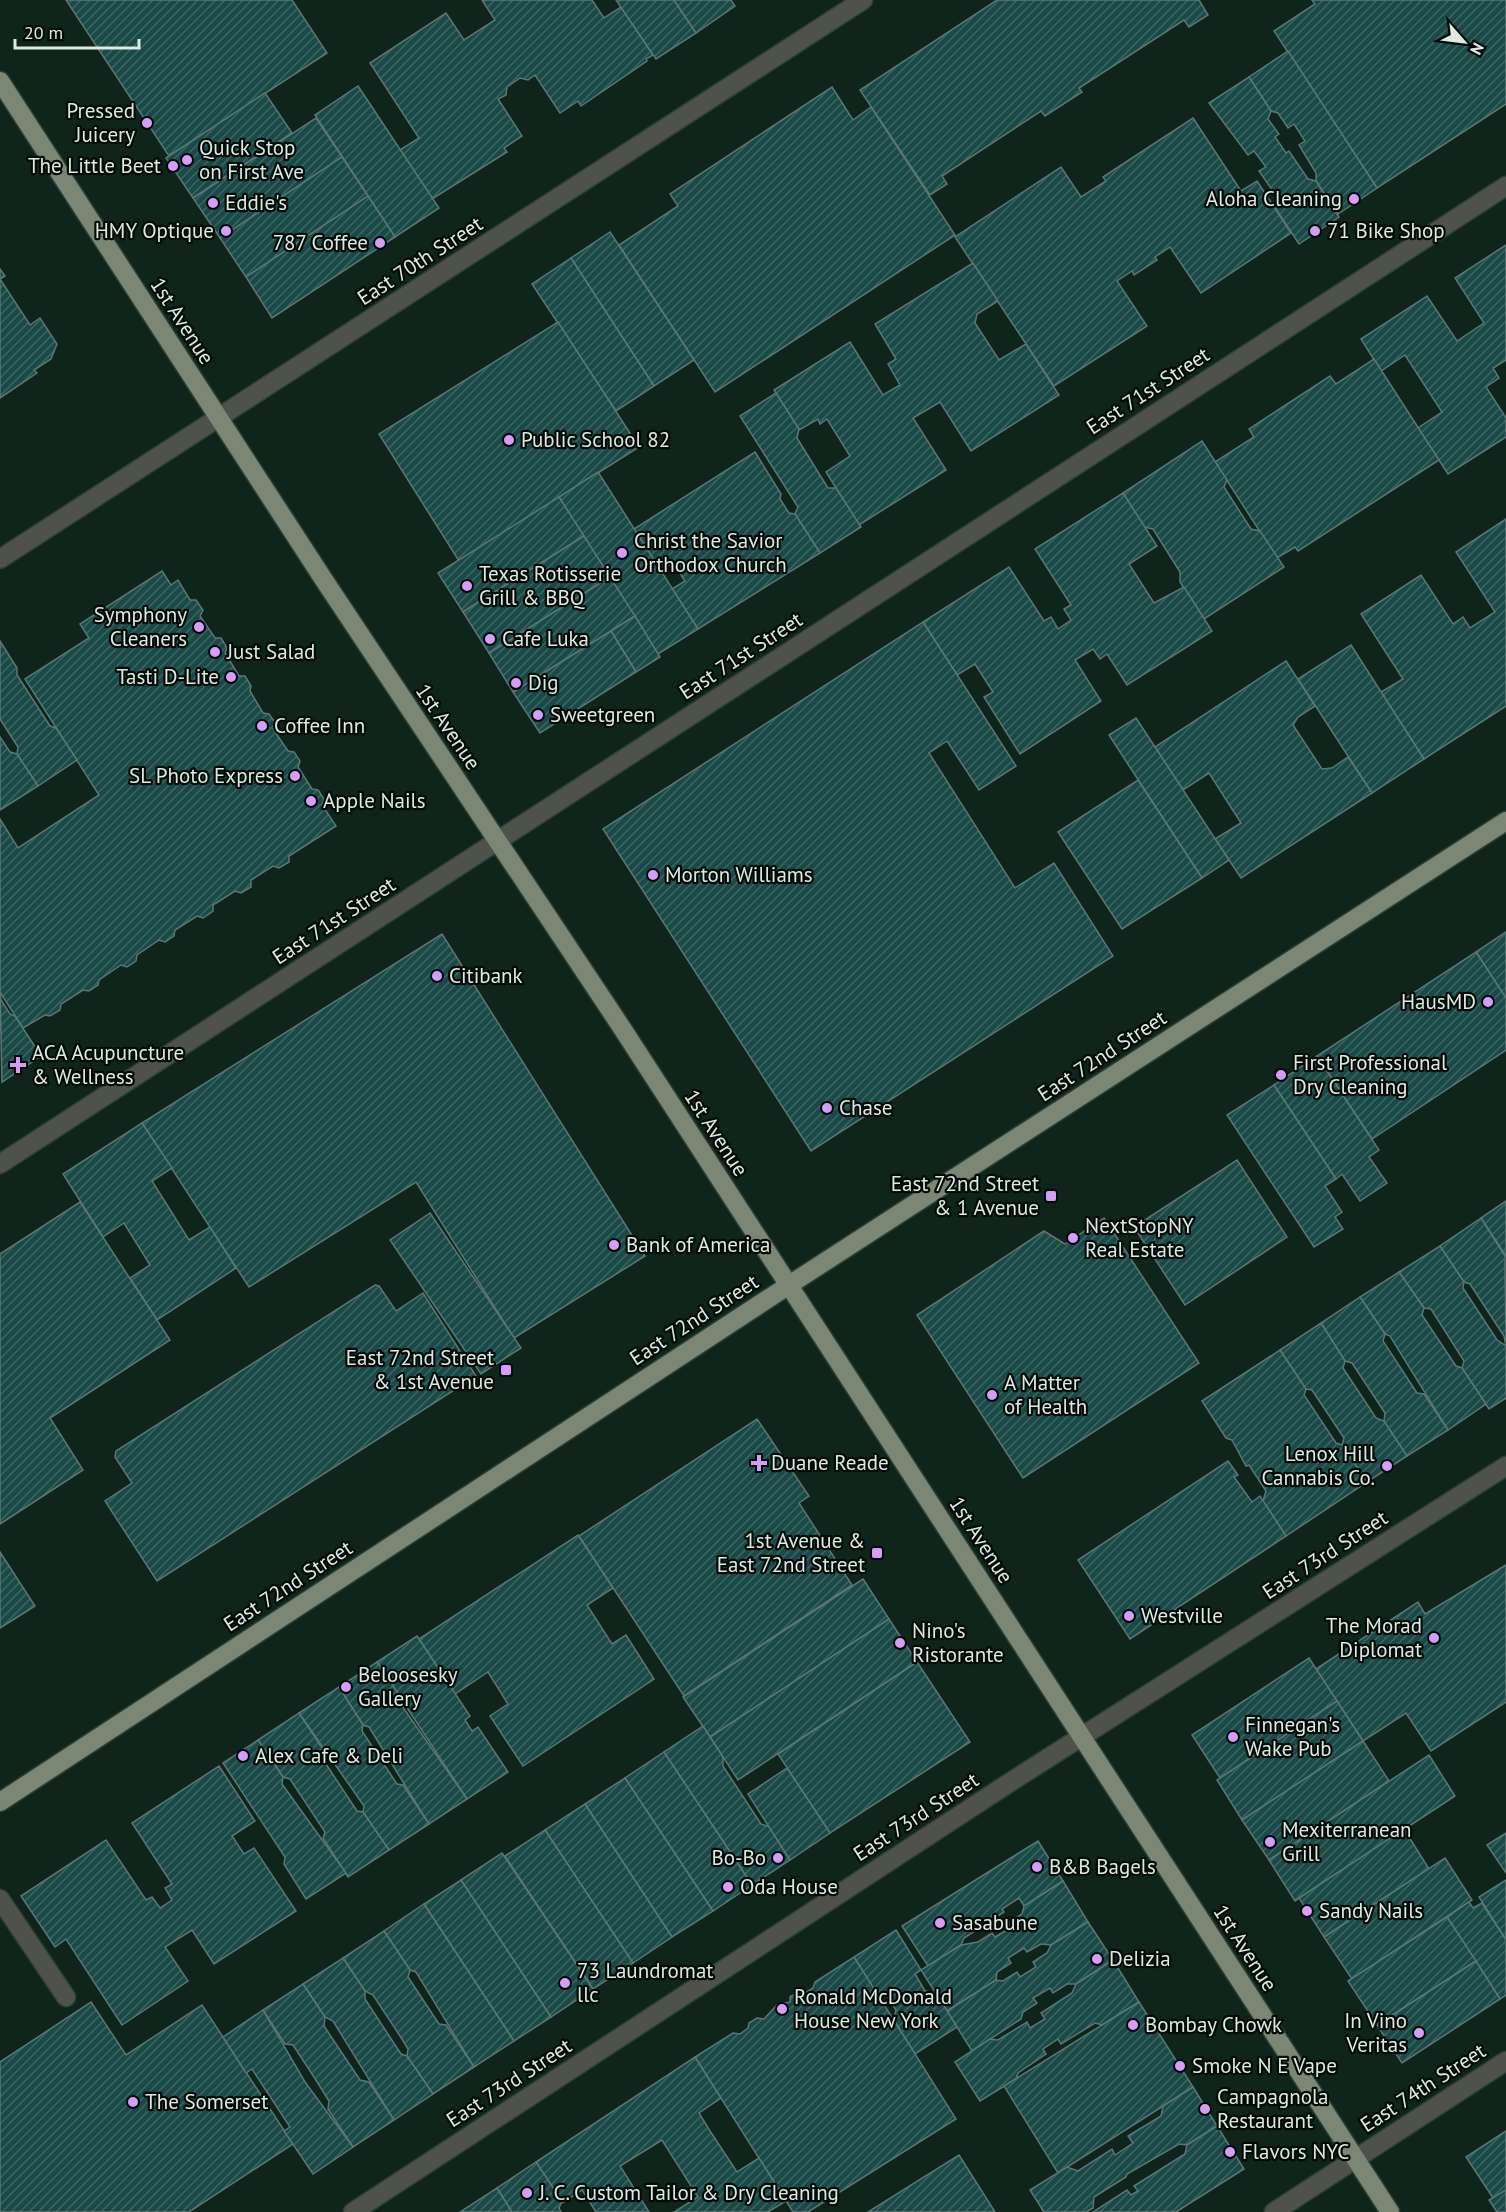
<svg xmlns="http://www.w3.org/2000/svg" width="1506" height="2212" font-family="'PT Sans',sans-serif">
<defs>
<pattern id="building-hatch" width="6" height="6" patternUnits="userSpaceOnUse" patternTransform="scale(1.5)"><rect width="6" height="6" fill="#1a4a48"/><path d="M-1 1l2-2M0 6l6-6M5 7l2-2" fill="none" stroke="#3b6462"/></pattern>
</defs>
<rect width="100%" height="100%" fill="#0f241a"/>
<!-- building -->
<g fill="url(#building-hatch)" stroke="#5b7775" stroke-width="1.5">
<path d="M66 0H292L327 53 169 156Z"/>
<path d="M482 0H592L604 18 621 7 653 55 646 59 647 61 581 106 578 101 560 113 535 75 528 80 520 78 507 87 506 95 498 99 522 136 504 148 507 152 432 199 400 150 419 138 370 63 446 13 464 40 495 20Z"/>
<path d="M616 0H674L696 33 656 59Z"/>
<path d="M674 0H731L735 6 696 33Z"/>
<path d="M997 0H1199L1208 15 1189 27 1184 20 1079 88 1082 92 1045 116 1041 111 942 176 947 184 930 195 860 90Z"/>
<path d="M1312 0H1506V104L1377 188 1274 31 1315 4Z"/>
<path d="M1288 51 1377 188 1338 214 1316 181V173L1299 145 1305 141 1294 124 1288 128 1278 113 1271 111 1249 77Z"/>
<path d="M1249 77 1271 111 1268 119 1279 134 1275 137 1286 153 1289 151 1308 179 1316 181 1339 217 1299 244 1276 209 1277 197 1259 171 1266 167 1254 151 1248 155 1209 103Z"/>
<path d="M358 86 439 208 395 237 315 115Z"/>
<path d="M832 87 853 120 871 107 955 235 715 392 619 245 678 206 670 194Z"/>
<path d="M265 93 292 133 193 198 166 158Z"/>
<path d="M316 118 342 157 220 238 193 198Z"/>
<path d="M1193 118 1241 191 1257 181 1291 233 1201 293 1170 247 1155 257 1157 260 1134 275 1132 271 1117 281 1147 326 1054 386 955 237 1061 167 1081 197 1106 181 1103 177Z"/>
<path d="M342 157 368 196 246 277 220 238Z"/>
<path d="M368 196 395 237 272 318 246 277Z"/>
<path d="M610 232 694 360 654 386 571 258Z"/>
<path d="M1506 245V360L1493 368 1499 378 1486 387 1506 418V437L1448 474 1418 428 1442 412 1405 355 1381 371 1361 339 1427 296 1457 341 1484 323 1455 278Z"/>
<path d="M571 258 654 386 616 411 532 284Z"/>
<path d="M973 263 998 301 977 314 975 323 999 360 1026 344 1059 395 971 451 940 402 913 418 946 470 859 525 826 472 850 456 827 419 820 424 818 419 799 430 774 390 850 342 883 395 900 385 888 364 896 359 875 324Z"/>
<path d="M0 269 5 276 0 279 30 325 40 318 57 344 51 359 34 370 37 373 0 398Z"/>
<path d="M558 322 639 447 459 561 379 434Z"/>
<path d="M1374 359 1439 460 1298 551 1295 547 1277 558 1215 462 1254 437 1249 429 1330 376 1336 384Z"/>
<path d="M776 393 799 429 797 438 818 472 828 488H836L861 527 820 553 795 514 798 507 740 416Z"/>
<path d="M1202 441 1227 480 1224 487 1251 529 1260 531 1284 567 1204 619 1180 582V572L1153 529 1144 527 1123 493Z"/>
<path d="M755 452 781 494 780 499 789 513 795 514 820 553 698 629 672 589 685 581 673 563 661 571 634 529Z"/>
<path d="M598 472 698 629 658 654 559 497Z"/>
<path d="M1123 493 1157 546 1129 564 1154 603 1184 587 1212 631 1127 685 1107 654 1100 659 1093 649 1075 660 1101 701 1020 754 984 697 993 692 975 664 957 675 923 622 1009 567 1044 621 1051 617 1058 629 1071 620 1064 609 1071 605 1035 549Z"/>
<path d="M559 497 584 536 463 612 438 573Z"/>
<path d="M1506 519V706L1424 759 1381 692 1403 679 1361 614 1421 575 1453 624 1463 617 1470 628 1495 612 1456 552Z"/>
<path d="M584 536 610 577 489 653 463 612Z"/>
<path d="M162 571 171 585 178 580 190 600H196L203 610 200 616 215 638H221L227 648 225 653 239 676H245L251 686 250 691 263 713 269 714 276 724 273 729 288 751 294 752 300 761 298 767 312 789 318 790 324 799 322 805 336 826 289 856V862L279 868 273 866 251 880V887L241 893 235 891 213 905V911L203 918 197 916 175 930 174 936 165 942 159 940 137 955 136 961 127 967 121 965 99 980 98 985 89 991 83 990 61 1004 60 1010 50 1016 45 1015 23 1028 0 992V819L18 848 99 795 25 679 89 638 80 624Z"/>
<path d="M610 577 635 616 513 692 489 653Z"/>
<path d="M635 616 660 657 636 672 611 631Z"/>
<path d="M923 622 1016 766 979 790 947 741 929 753 1015 888 1054 863 1113 956 811 1151 603 829Z"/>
<path d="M611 631 636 672 540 733 513 692Z"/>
<path d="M0 641 17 668V675L50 726 56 728 77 760 38 786 17 754 18 747 0 719Z"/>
<path d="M1351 645 1424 759 1372 793 1298 679Z"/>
<path d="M1286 661 1315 706 1298 717 1293 725 1322 769 1332 768 1348 757 1372 793 1241 878 1215 839 1241 823 1209 773 1183 790 1155 747Z"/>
<path d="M1136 718 1229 860 1202 878 1109 735Z"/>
<path d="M0 737 10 752 17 754 38 786 0 810Z"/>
<path d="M1138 780 1202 878 1122 929 1058 832Z"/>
<path d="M1506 932V998L1476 952Z"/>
<path d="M442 934 645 1256 514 1338 416 1182 249 1287 142 1123Z"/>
<path d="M1476 952 1506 998V1050L1372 1139 1317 1056Z"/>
<path d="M0 992 1 1000 10 1014 15 1016 41 1056 2 1082Z"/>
<path d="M1317 1056 1379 1150 1369 1157 1387 1183 1360 1201 1342 1174 1336 1179 1274 1085Z"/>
<path d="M1274 1085 1336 1179 1325 1186 1342 1212 1335 1217 1343 1229 1314 1247 1227 1115Z"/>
<path d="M142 1123 172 1168 152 1181 189 1240 210 1227 236 1268 157 1320 130 1278 150 1265 124 1223 103 1237 63 1174Z"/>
<path d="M1237 1160 1287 1237 1185 1305 1134 1227Z"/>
<path d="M1506 1201V1256L1481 1218Z"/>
<path d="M80 1202 170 1340 50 1418 83 1470 0 1524V1254Z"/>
<path d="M430 1213 521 1348 481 1374 390 1240Z"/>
<path d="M1104 1218 1199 1363 1023 1478 917 1315 1044 1231 1065 1244Z"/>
<path d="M1481 1218 1505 1256 1506 1346 1504 1336 1470 1284 1464 1282 1440 1246Z"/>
<path d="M1440 1246 1464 1282 1463 1288 1497 1340 1506 1346V1398L1489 1409 1462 1368 1464 1361 1431 1309 1424 1308 1399 1272Z"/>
<path d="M1399 1272 1424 1308 1422 1315 1456 1366 1462 1368 1486 1404 1448 1430 1390 1336 1385 1334 1360 1297Z"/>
<path d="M375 1285 379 1286 396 1311 423 1293 476 1376 157 1581 105 1501 132 1483 115 1457 116 1451Z"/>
<path d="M1360 1297 1385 1334 1383 1341 1417 1393 1424 1394 1448 1430 1407 1456 1384 1421 1385 1413 1352 1363 1345 1361 1321 1323Z"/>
<path d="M1321 1323 1345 1361 1343 1368 1376 1418 1384 1421 1407 1456 1367 1482 1342 1445 1344 1438 1312 1390 1306 1389 1280 1350Z"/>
<path d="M1280 1350 1306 1389 1304 1395 1336 1443 1342 1445 1367 1482 1286 1536 1263 1501 1266 1491 1249 1465 1246 1466 1232 1440 1226 1438 1202 1401Z"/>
<path d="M757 1419 809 1496 799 1503 852 1585 684 1696 579 1536Z"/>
<path d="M1228 1461 1238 1475 1234 1477 1252 1502 1260 1496 1286 1536 1130 1639 1078 1560Z"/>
<path d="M578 1535 613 1588 587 1605 612 1644 626 1635 654 1679 523 1766 490 1716 508 1704 488 1672 455 1694 419 1639Z"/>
<path d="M0 1552 35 1606 0 1628Z"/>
<path d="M1506 1565V1702L1431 1751 1406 1713 1363 1741 1316 1669 1418 1602 1425 1614Z"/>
<path d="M863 1579 889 1619 710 1737 683 1697Z"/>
<path d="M889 1619 917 1662 738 1780 710 1737Z"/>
<path d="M417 1636 470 1716 465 1720 472 1731 478 1727 508 1772 467 1799 377 1662Z"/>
<path d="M1309 1658 1337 1701 1220 1778 1192 1735Z"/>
<path d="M377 1662 402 1699V1706L467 1799 429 1824 369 1727 363 1725 339 1687Z"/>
<path d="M917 1662 970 1742 830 1833 778 1754Z"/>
<path d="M339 1687 363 1725 362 1731 397 1784 403 1785 429 1824 389 1850 363 1812 364 1806 299 1713Z"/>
<path d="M1337 1701 1363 1741 1242 1820 1217 1780Z"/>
<path d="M299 1713 324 1751 322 1758 357 1811 363 1812 389 1850 348 1877 323 1838 325 1832 290 1779 283 1777 258 1740Z"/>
<path d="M703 1726 723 1757V1766L761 1824 770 1827 790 1860 752 1885 664 1752Z"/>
<path d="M258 1740 283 1777 282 1784 346 1873 306 1899 284 1864 285 1857 223 1763Z"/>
<path d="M1363 1741 1389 1781 1269 1860 1242 1820Z"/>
<path d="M664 1752 752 1885 713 1911 625 1778Z"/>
<path d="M1429 1755 1455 1796 1295 1901 1269 1860Z"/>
<path d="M219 1766 255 1821 232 1836 244 1854 254 1848 296 1911 214 1964 192 1930 165 1947 188 1981 122 2025 66 1939 55 1947 21 1896 106 1840 146 1900 152 1897 160 1908 172 1900 165 1888 172 1884 132 1823Z"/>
<path d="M787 1768 830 1833 790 1860 748 1794Z"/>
<path d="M625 1778 713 1911 672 1937 585 1804Z"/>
<path d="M585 1804 672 1937 633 1963 545 1830Z"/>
<path d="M1404 1829 1429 1869 1324 1937 1299 1898Z"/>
<path d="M545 1830 633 1963 593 1989 505 1856Z"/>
<path d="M1506 1833V1873L1487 1845Z"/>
<path d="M1038 1841 1063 1881 1024 1906 1019 1898 1002 1909 1004 1912 964 1938 961 1945 928 1966 902 1926Z"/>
<path d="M502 1853 593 1989 551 2017 461 1880Z"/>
<path d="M1445 1858 1472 1900 1352 1979 1324 1937Z"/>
<path d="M461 1880 551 2017 514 2041 424 1904Z"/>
<path d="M1506 1880V1940L1479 1897Z"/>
<path d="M1063 1881 1088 1922 1051 1945 1041 1944 1027 1952 1024 1948 1008 1958 1011 1963 997 1972 996 1980 947 2011 921 1970 961 1945 978 1942 992 1933 995 1937 1007 1930 1011 1927 1008 1923 1022 1914 1024 1906Z"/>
<path d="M1469 1902 1473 1908 1482 1903 1506 1940V1995L1500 1999 1447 1917Z"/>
<path d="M424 1904 514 2041 474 2067 416 1972 410 1970 384 1931Z"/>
<path d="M1447 1917 1476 1961 1377 2025 1348 1981Z"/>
<path d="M1088 1922 1113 1960 1076 1984H1067L1053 1993 1050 1988 1033 1998 1037 2003 1023 2012 1021 2019 972 2051 947 2011 996 1980 1003 1981 1017 1972 1020 1977 1036 1967 1033 1962 1047 1953 1051 1945Z"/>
<path d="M896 1930 921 1970 915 1974 925 1991 936 1993 957 2027 915 2054 894 2020 896 2010 885 1993H876L854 1957Z"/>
<path d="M384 1931 410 1970 408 1977 439 2024 446 2025 474 2067 433 2094 407 2056 408 2049 402 2039 373 1995 365 1991 343 1958Z"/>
<path d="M854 1957 956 2119 808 2212H793L695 2057 733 2033 740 2034 748 2028 749 2023 757 2018 764 2019 777 2005 790 2002V1997L798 1992 805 1993 813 1988 815 1982Z"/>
<path d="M343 1958 365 1991V1999L401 2054 407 2056 433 2094 394 2120 333 2021 325 2017 303 1984Z"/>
<path d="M1113 1960 1139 2002 1102 2025 1095 2023 1061 2044 1058 2039 1043 2049 1046 2054 1018 2073 1016 2079 980 2101 955 2062 990 2039 998 2040 1027 2022 1030 2028 1045 2019 1041 2013 1072 1993 1076 1984Z"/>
<path d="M1476 1961 1500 1999 1402 2063 1377 2025Z"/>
<path d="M303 1984 325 2017 324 2026 360 2080 369 2082 394 2120 353 2147 328 2109 329 2101 314 2077 293 2045 285 2044 263 2010Z"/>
<path d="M91 2002 126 2055 202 2005 293 2144 189 2212H0V2062Z"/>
<path d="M1139 2002 1193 2087 1058 2173 1004 2086Z"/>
<path d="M263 2010 305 2082 353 2147 313 2174 284 2131 290 2127 252 2069 246 2073 223 2037Z"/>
<path d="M695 2057 721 2098 699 2113 710 2131 737 2172 759 2158 786 2201 768 2212H674L698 2197 662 2140 620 2166 649 2212H596L582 2190 562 2203 536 2162Z"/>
<path d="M1193 2087 1217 2126 1187 2145 1179 2144 1127 2174 1126 2177 1094 2197 1093 2208 1086 2212H1044L1030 2190 1067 2167 1078 2171 1112 2149 1115 2155 1133 2143 1128 2136 1161 2116 1163 2106Z"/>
<path d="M1217 2126 1244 2169 1176 2212H1093L1127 2190 1131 2195 1138 2191 1134 2186 1185 2154 1187 2145Z"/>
<path d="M1506 2131V2190L1493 2198 1466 2157Z"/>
<path d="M959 2155 995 2212H868Z"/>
<path d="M536 2162 562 2201 559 2208 561 2212H512L497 2188Z"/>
<path d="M497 2188 512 2212H460Z"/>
<path d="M1506 2190V2212H1497L1489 2200Z"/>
</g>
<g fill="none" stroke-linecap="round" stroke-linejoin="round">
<!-- minor casing -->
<g stroke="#2c4036" stroke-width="21">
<g id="minor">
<path d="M0 559 863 0"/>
<path d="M0 1164 1506 186"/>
<path d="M0 1899 66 1997"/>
<path d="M353 2212 1012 1781 1506 1466"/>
<path d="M1274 2212 1506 2061"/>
</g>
</g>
<!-- major casing -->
<g stroke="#2c4036" stroke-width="21">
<g id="major">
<path d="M0 81 324 580 620 1025 1390 2212"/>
<path d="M0 1802 789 1285 1506 821"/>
</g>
</g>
<!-- minor -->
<use href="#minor" stroke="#4e524a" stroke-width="18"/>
<!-- major -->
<use href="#major" stroke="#7c8674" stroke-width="18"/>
</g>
<!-- markers -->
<g fill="#d79bf8" stroke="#040b07" stroke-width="2">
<circle cx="147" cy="123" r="6"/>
<circle cx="187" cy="160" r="6"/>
<circle cx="173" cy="166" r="6"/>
<circle cx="1354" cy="199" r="6"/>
<circle cx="213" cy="203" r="6"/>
<circle cx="226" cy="231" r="6"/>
<circle cx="1315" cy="231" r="6"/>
<circle cx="380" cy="243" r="6"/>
<circle cx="509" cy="440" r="6"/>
<circle cx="622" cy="553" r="6"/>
<circle cx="467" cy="586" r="6"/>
<circle cx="199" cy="627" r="6"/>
<circle cx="490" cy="639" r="6"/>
<circle cx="215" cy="652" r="6"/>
<circle cx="231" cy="677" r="6"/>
<circle cx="516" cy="683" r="6"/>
<circle cx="538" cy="715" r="6"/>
<circle cx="262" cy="726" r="6"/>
<circle cx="295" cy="776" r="6"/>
<circle cx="311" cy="801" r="6"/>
<circle cx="653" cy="875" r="6"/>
<circle cx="437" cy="976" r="6"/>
<circle cx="1488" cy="1002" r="6"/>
<path d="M15 1056h6v6h6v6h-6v6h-6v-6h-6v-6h6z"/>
<circle cx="1281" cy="1075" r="6"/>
<circle cx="827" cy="1108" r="6"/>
<rect x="1045" y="1190" width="12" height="12" rx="3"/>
<circle cx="1073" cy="1238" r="6"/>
<circle cx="614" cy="1245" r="6"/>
<rect x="500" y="1364" width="12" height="12" rx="3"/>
<circle cx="992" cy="1395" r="6"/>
<path d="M756 1454h6v6h6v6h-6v6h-6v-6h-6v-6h6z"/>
<circle cx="1387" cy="1466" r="6"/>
<rect x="871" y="1547" width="12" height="12" rx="3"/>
<circle cx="1129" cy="1616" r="6"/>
<circle cx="1434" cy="1638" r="6"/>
<circle cx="900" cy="1643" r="6"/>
<circle cx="346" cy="1687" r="6"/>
<circle cx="1233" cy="1737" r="6"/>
<circle cx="243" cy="1756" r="6"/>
<circle cx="1270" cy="1842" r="6"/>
<circle cx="778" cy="1858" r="6"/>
<circle cx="1037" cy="1867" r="6"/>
<circle cx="728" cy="1887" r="6"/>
<circle cx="1307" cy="1911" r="6"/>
<circle cx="940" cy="1923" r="6"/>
<circle cx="1097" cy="1959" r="6"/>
<circle cx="565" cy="1983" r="6"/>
<circle cx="782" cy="2009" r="6"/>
<circle cx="1133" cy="2025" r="6"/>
<circle cx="1419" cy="2033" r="6"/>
<circle cx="1180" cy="2066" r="6"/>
<circle cx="133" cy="2102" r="6"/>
<circle cx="1205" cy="2109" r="6"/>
<circle cx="1230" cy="2152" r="6"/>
<circle cx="527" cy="2193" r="6"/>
</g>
<g text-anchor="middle" stroke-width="4.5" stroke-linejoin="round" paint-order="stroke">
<!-- poi labels -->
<g font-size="21" fill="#dde9e2" stroke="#040b07" text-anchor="start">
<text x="135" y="118" text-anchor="end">Pressed<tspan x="135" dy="24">Juicery</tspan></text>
<text x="199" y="155">Quick Stop<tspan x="199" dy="24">on First Ave</tspan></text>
<text x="161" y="173" text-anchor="end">The Little Beet</text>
<text x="1342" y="206" text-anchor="end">Aloha Cleaning</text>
<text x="225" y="210">Eddie's</text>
<text x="214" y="238" text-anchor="end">HMY Optique</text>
<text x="1327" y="238">71 Bike Shop</text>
<text x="368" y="250" text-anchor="end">787 Coffee</text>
<text x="521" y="447">Public School 82</text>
<text x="634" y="548">Christ the Savior<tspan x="634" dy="24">Orthodox Church</tspan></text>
<text x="479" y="581">Texas Rotisserie<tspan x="479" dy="24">Grill &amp; BBQ</tspan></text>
<text x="187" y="622" text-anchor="end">Symphony<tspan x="187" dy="24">Cleaners</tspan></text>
<text x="502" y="646">Cafe Luka</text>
<text x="227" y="659">Just Salad</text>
<text x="219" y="684" text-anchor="end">Tasti D-Lite</text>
<text x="528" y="690">Dig</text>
<text x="550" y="722">Sweetgreen</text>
<text x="274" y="733">Coffee Inn</text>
<text x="283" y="783" text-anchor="end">SL Photo Express</text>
<text x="323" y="808">Apple Nails</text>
<text x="665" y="882">Morton Williams</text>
<text x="449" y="983">Citibank</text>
<text x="1476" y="1009" text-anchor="end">HausMD</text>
<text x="32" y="1060">ACA Acupuncture<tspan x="32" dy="24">&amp; Wellness</tspan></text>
<text x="1293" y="1070">First Professional<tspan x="1293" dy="24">Dry Cleaning</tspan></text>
<text x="839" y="1115">Chase</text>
<text x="1039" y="1191" text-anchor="end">East 72nd Street<tspan x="1039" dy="24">&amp; 1 Avenue</tspan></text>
<text x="1085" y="1233">NextStopNY<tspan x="1085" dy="24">Real Estate</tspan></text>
<text x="626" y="1252">Bank of America</text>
<text x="494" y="1365" text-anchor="end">East 72nd Street<tspan x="494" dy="24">&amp; 1st Avenue</tspan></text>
<text x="1004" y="1390">A Matter<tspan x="1004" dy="24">of Health</tspan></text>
<text x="1375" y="1461" text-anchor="end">Lenox Hill<tspan x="1375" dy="24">Cannabis Co.</tspan></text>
<text x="771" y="1470">Duane Reade</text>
<text x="865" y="1548" text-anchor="end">1st Avenue &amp;<tspan x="865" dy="24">East 72nd Street</tspan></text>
<text x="1141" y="1623">Westville</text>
<text x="1422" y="1633" text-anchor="end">The Morad<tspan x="1422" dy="24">Diplomat</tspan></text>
<text x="912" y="1638">Nino's<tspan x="912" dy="24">Ristorante</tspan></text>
<text x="358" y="1682">Beloosesky<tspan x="358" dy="24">Gallery</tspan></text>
<text x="1245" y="1732">Finnegan's<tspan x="1245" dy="24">Wake Pub</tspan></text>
<text x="255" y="1763">Alex Cafe &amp; Deli</text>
<text x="1282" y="1837">Mexiterranean<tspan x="1282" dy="24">Grill</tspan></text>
<text x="766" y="1865" text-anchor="end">Bo-Bo</text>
<text x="1049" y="1874">B&amp;B Bagels</text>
<text x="740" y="1894">Oda House</text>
<text x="1319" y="1918">Sandy Nails</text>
<text x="952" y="1930">Sasabune</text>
<text x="1109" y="1966">Delizia</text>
<text x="577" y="1978">73 Laundromat<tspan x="577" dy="24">llc</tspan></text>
<text x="794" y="2004">Ronald McDonald<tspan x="794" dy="24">House New York</tspan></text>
<text x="1407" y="2028" text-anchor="end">In Vino<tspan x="1407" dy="24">Veritas</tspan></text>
<text x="1145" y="2032">Bombay Chowk</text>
<text x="1192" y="2073">Smoke N E Vape</text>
<text x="1217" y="2104">Campagnola<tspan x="1217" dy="24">Restaurant</tspan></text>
<text x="145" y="2109">The Somerset</text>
<text x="1242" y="2159">Flavors NYC</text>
<text x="539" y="2200">J. C. Custom Tailor &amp; Dry Cleaning</text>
</g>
<!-- street labels -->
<g font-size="21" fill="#dde9e2" stroke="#040b07">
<text transform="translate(420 261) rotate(-33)" y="7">East 70th Street</text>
<text transform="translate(182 321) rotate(57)" y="7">1st Avenue</text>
<text transform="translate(1148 391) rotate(-33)" y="7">East 71st Street</text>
<text transform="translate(741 656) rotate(-33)" y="7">East 71st Street</text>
<text transform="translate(448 727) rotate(56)" y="7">1st Avenue</text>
<text transform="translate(334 921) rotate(-33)" y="7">East 71st Street</text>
<text transform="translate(1102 1056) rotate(-33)" y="7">East 72nd Street</text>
<text transform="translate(716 1133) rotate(57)" y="7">1st Avenue</text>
<text transform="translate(694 1320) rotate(-33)" y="7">East 72nd Street</text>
<text transform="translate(981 1540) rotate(57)" y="7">1st Avenue</text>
<text transform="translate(1325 1555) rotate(-33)" y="7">East 73rd Street</text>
<text transform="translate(288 1586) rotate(-33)" y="7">East 72nd Street</text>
<text transform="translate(916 1817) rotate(-33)" y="7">East 73rd Street</text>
<text transform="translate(1245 1948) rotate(57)" y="7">1st Avenue</text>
<text transform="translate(509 2083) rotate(-33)" y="7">East 73rd Street</text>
<text transform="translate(1423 2088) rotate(-33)" y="7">East 74th Street</text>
</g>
</g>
<!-- north arrow -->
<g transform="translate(1464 42) rotate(118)" stroke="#040b07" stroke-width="4.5" paint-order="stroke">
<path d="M0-4.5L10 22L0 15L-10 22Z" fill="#dde9e2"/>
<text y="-9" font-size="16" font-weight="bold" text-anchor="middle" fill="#dde9e2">N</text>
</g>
<!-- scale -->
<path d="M15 39v9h124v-9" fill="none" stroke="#dde9e2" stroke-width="3"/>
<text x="24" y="39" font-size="18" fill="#dde9e2" stroke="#040b07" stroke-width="4.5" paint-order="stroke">20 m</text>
</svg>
